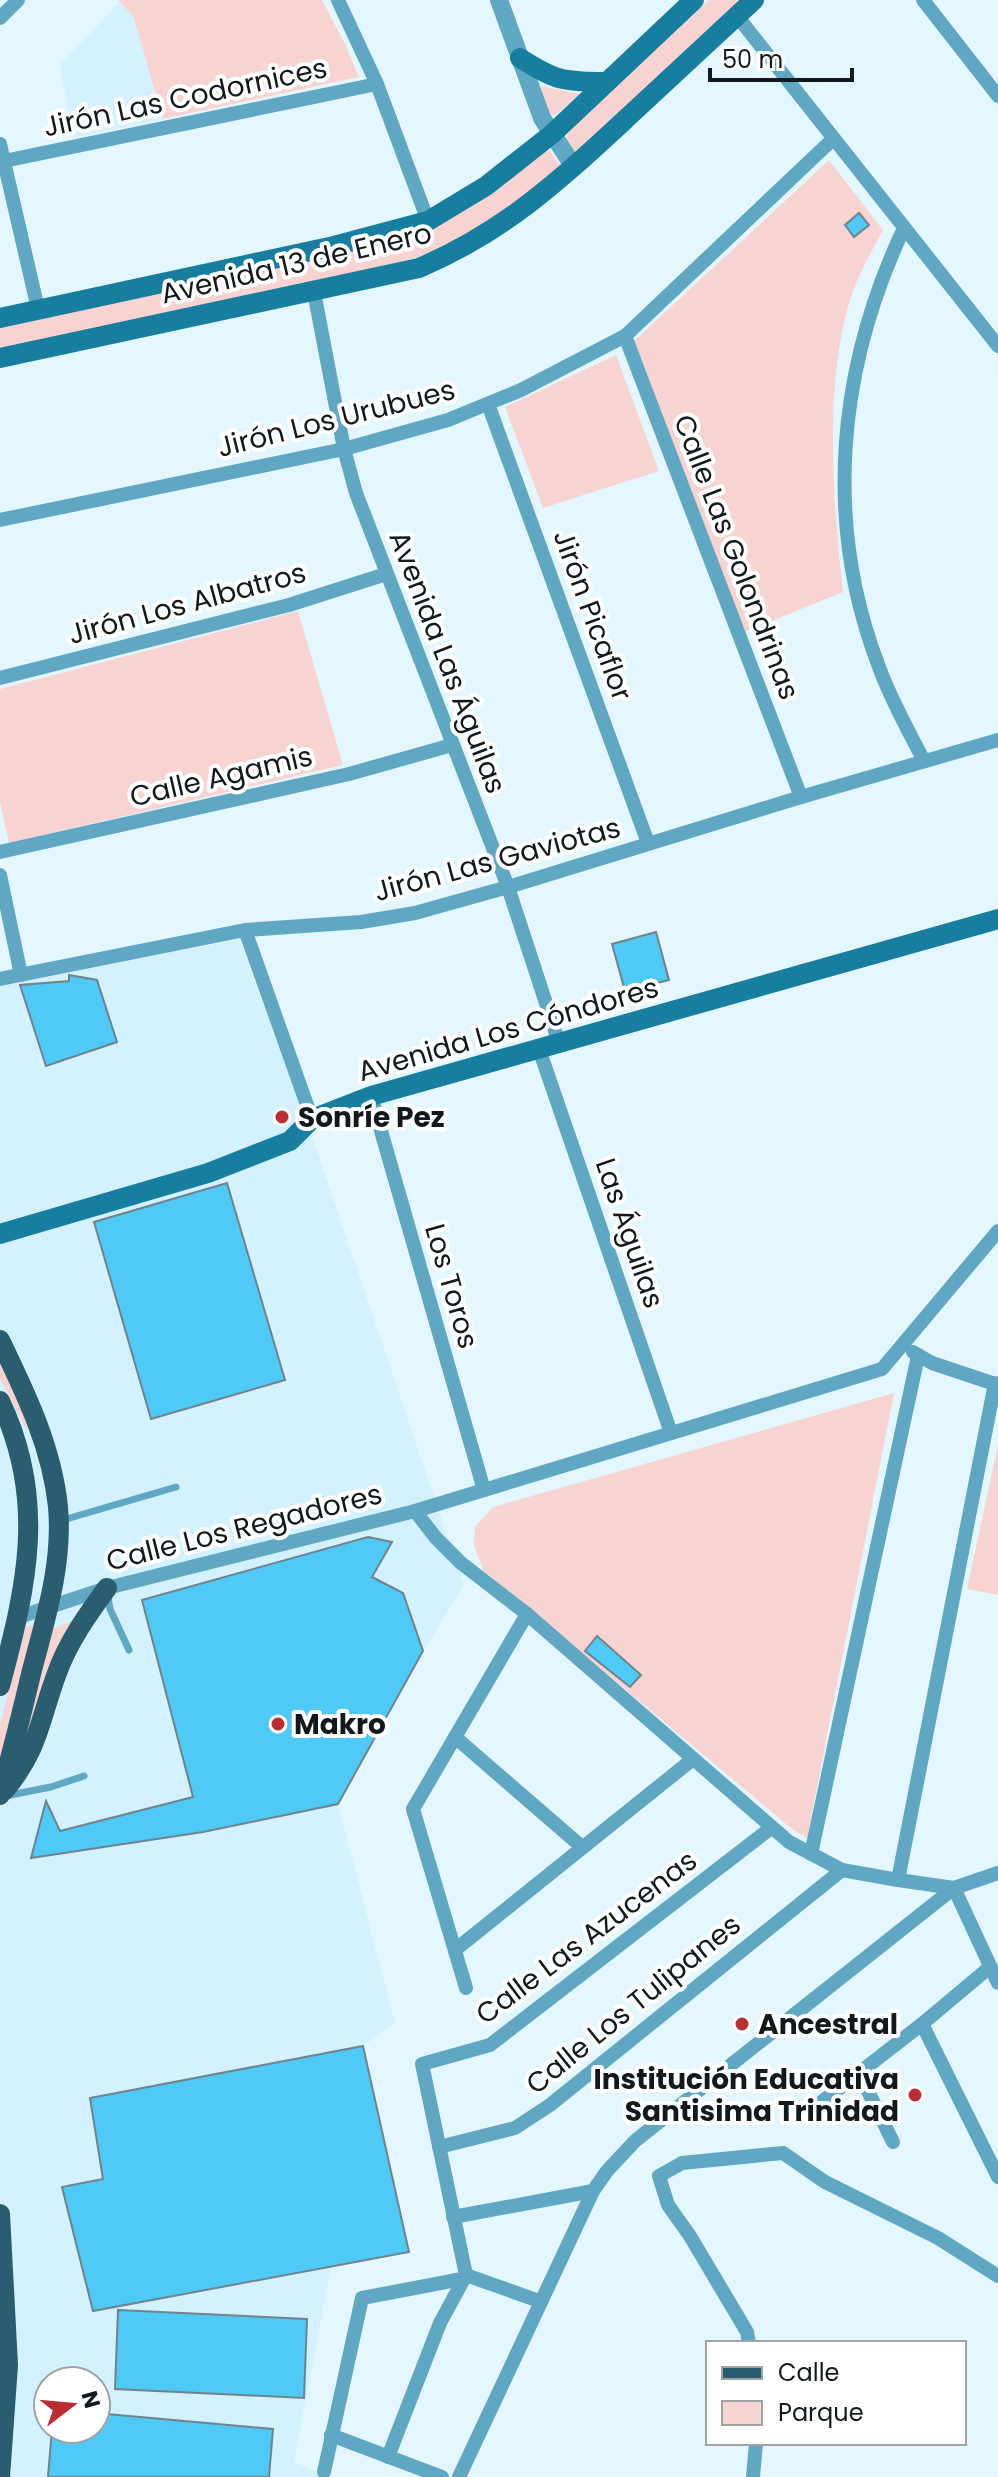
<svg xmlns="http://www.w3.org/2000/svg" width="998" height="2477" font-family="Poppins,sans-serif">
<rect width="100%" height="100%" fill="#e5f7fe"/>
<!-- built -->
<g fill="#d3f1fe" fill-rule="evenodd">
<path d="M120 2 133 16 163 119 73 138 60 65Z"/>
<path d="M239 940 316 1148 464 1585 423 1651 338 1804 395 2023 363 2046 409 2252 331 2267 294 2462 331 2477H0V982ZM48 2381H96V2429H48Z"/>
</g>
<!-- green -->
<g fill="#f7d4d1">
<path d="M118 0H322L345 44 359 77 163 119 133 16Z"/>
<path d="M709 0H742L575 152 565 139 569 130Z"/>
<path d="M541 86 581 94 555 115 548 114Z"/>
<path d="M550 151 559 164V173L491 223 422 256 389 266 0 349V326L335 256 408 236 543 152Z"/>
<path d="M829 160 883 230C873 249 861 270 853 291 823 378 833 501 843 592L742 633 632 343Z"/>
<path d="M616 355 659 471 543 508 505 407Z"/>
<path d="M298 611 343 765 9 843 0 802V689Z"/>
<path d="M0 1354 32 1425 26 1429 0 1378Z"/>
<path d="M894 1393 807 1838 792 1829 484 1571 474 1546 475 1527 493 1507Z"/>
<path d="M998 1445V1595L967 1589Z"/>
<path d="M72 1621 47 1670 31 1727 23 1733 53 1629Z"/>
<path d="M26 1626H36L0 1761V1724Z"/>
</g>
<!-- building -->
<g fill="#4fc9f6" stroke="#70838c" stroke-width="2">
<path d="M859 213 869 225 854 237 845 225Z"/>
<path d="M656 932 669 980 625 991 612 944Z"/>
<path d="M69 975 97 980 117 1042 46 1066 20 985 69 981Z"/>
<path d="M227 1183 285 1380 151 1419 94 1222Z"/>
<path d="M368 1537 392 1542 372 1577 403 1593 423 1651 338 1804 203 1832 31 1858 46 1801 60 1831 193 1797 142 1600Z"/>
<path d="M597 1636 641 1675 630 1687 585 1651Z"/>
<path d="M363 2046 409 2252 93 2311 62 2187 103 2179 90 2098Z"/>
<path d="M118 2310 307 2319 304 2398 115 2389Z"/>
<path d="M96 2413 273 2429 269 2477H48L52 2429H96Z"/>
</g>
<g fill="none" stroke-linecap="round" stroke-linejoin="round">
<!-- service -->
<g stroke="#60a7c4" stroke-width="7">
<path d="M63 1520 176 1487"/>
<path d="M108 1597 110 1609 129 1650"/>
<path d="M5 1796 51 1787 84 1776"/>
</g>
<!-- minor -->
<g stroke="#60a7c4" stroke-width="14">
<path d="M338 0 377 84 428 221"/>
<path d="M923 0 998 96"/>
<path d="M737 16 998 346"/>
<path d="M0 18 18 0"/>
<path d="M0 144 38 309"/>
<path d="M4 161 377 84"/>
<path d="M904 228C838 368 823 521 879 667 891 700 908 730 924 761"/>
<path d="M314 292 344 449 356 493 508 887 559 1043"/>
<path d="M625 336 801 797"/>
<path d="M488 404 648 843"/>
<path d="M0 520 344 449 448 420 521 390 625 336 833 139"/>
<path d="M0 678 289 605 386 574"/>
<path d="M0 852 349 774 452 745"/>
<path d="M0 875 21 975"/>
<path d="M245 930 312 1119"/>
<path d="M0 979 245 930 361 922 415 913 508 887 801 797 998 740"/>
<path d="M539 1049 671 1433"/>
<path d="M371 1096 484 1490"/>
<path d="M913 1352 932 1363 998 1385"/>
<path d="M415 1511 436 1538 461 1563 527 1614 789 1842 842 1870 898 1880 954 1888 998 1873"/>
<path d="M19 1617 107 1588 415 1511 882 1369 998 1231"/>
<path d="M455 1737 582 1847"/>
<path d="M811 1854 918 1356"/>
<path d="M898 1880 995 1383"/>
<path d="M954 1888 998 1983"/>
<path d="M455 1950 693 1759"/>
<path d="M466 1988 413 1809 527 1614"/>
<path d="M922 2024 998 2177"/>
<path d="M859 2073 893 2142"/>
<path d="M819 2104 922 2024 990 1967"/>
<path d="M439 2147 515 2128 550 2105 842 1870"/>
<path d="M453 2217 593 2191"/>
<path d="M466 2275 422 2064 490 2045 771 1828"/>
<path d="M466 2275 539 2301"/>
<path d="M749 2343 747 2332 690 2236 668 2205 659 2176 682 2163 783 2153 825 2182 938 2238 998 2276"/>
<path d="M331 2435 442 2477"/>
<path d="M388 2457 440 2323 466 2275"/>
<path d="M324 2472 362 2298 462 2279"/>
<path d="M459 2477 593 2191 607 2171 635 2141 954 1888"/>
<path d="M753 2477 756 2443"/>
</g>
<!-- tertiary -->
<path stroke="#60a7c4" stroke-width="18" d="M499 0 542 118 574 167"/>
<!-- secondary -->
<g stroke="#177e9f" stroke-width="20">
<path d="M520 58C555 81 565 82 607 82"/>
<path d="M0 318 334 246 428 221 486 186 552 134 694 0"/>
<path d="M0 358 419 268C506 231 561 179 629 116 671 77 712 39 754 0"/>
<path d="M0 1234 208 1173 290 1141 312 1119 371 1096 998 919"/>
</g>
<!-- primary -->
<g stroke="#2a5d70" stroke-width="20">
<path d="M0 1340C26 1394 52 1447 58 1507 63 1563 46 1617 32 1670 22 1712 12 1754 0 1795"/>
<path d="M0 1401C47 1499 27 1586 0 1686"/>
<path d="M5 1790C40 1747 39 1721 57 1673 68 1642 88 1614 107 1588"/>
<path d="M0 2214 8 2365 0 2477"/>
</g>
</g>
<!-- markers -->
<g fill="#bc2c33" stroke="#fff" stroke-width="3">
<circle cx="282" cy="1117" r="8"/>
<circle cx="278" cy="1724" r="8"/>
<circle cx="742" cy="2024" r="8"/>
<circle cx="915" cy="2095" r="8"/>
</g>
<g text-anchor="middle" stroke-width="8" stroke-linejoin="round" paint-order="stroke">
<!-- street labels -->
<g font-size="28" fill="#11191c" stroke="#fff">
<text transform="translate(185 97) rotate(-12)" y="10">Jirón Las Codornices</text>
<text transform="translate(296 263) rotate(-13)" y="10">Avenida 13 de Enero</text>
<text transform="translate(336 418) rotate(-14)" y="10">Jirón Los Urubues</text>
<text transform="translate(737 557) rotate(69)" y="10">Calle Las Golondrinas</text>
<text transform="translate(187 603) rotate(-15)" y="10">Jirón Los Albatros</text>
<text transform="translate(593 615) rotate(70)" y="10">Jirón Picaflor</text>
<text transform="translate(448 662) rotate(69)" y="10">Avenida Las Águilas</text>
<text transform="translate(221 776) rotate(-13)" y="10">Calle Agamis</text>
<text transform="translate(497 859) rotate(-15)" y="10">Jirón Las Gaviotas</text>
<text transform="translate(508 1029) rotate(-16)" y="10">Avenida Los Cóndores</text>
<text transform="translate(630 1233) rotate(71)" y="10">Las Águilas</text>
<text transform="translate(452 1286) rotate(74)" y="10">Los Toros</text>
<text transform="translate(244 1527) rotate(-14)" y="10">Calle Los Regadores</text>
<text transform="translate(586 1937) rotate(-37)" y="10">Calle Las Azucenas</text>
<text transform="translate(633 2004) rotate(-39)" y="10">Calle Los Tulipanes</text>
</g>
<!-- poi labels -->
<g font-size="28" font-weight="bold" fill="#11191c" stroke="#fff" text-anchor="start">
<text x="298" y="1127">Sonríe Pez</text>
<text x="294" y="1734">Makro</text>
<text x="758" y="2034">Ancestral</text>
<text x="899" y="2089" text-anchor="end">Institución Educativa<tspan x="899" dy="32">Santisima Trinidad</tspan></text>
</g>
</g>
<!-- legend -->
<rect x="706" y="2341" width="260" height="104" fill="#ffffff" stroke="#a0a3a4" stroke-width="2"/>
<rect x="722" y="2367" width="40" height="12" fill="#2a5d70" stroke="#a0a3a4" stroke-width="2"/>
<text x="778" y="2381" font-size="24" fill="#11191c">Calle</text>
<rect x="722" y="2401" width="40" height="24" fill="#f7d4d1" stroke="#a0a3a4" stroke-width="2"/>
<text x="778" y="2421" font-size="24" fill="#11191c">Parque</text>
<!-- north arrow -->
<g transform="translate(72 2405) rotate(74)"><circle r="38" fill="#ffffff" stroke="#a0a3a4" stroke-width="2"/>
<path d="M0-6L14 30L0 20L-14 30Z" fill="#bc2c33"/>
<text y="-12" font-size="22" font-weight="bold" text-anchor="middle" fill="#11191c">N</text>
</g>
<!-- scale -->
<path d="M710 68v12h142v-12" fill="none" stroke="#11191c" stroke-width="4"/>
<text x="722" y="68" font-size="24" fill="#11191c" stroke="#ffffff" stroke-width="6" paint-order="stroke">50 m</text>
</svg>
